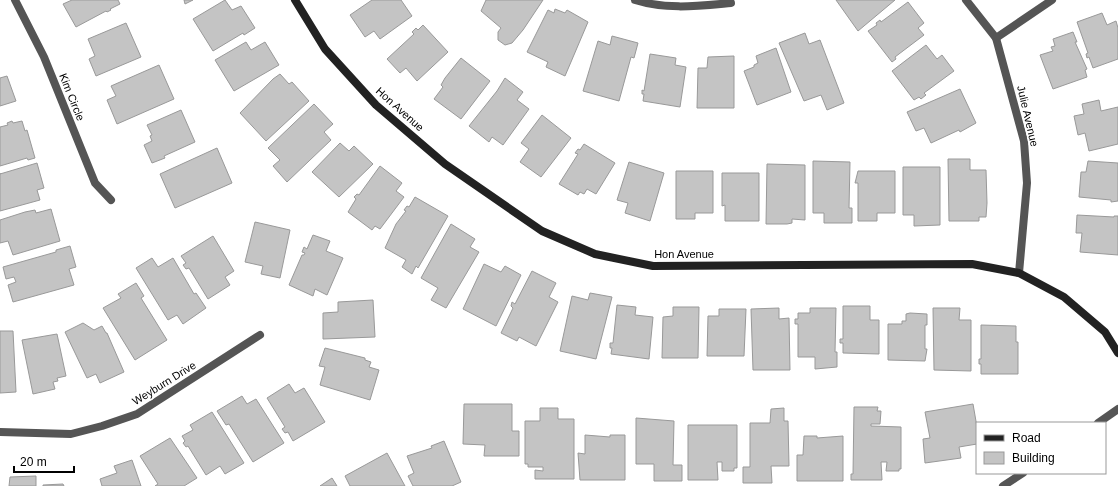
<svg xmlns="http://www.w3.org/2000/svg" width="1118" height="486" font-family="Arial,sans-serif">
<rect width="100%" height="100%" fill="#fff"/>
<!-- building -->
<g fill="#c4c4c4" stroke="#999">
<path d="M72 0H118L120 4 110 9 111 10 107 12 106 11 76 27 63 4Z"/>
<path d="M184 0H193L185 4Z"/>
<path d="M225 0 232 10 241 6 255 28 244 35 243 33 213 51 193 19Z"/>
<path d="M372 0H401L412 16 380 39 374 31 365 37 350 15Z"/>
<path d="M486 0H543L523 30 512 43 505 45 498 40V32L501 28 481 11Z"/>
<path d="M836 0H895L858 31Z"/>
<path d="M908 2 924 23 918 28 924 35 895 57 896 59 892 62 868 31 877 25 876 23 880 20 881 22Z"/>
<path d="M555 9 565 13 567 10 588 22 565 76 546 67 548 62 527 52 548 10 554 13Z"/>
<path d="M1102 13 1107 25 1116 21 1118 28V59L1093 68 1089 57 1087 58 1086 54 1088 53 1077 22Z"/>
<path d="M126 23 141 57 96 76 89 59 95 56 88 39Z"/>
<path d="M423 25 448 52 417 81 406 68 400 73 387 59 414 34 412 32 416 28 418 30Z"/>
<path d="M1073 32 1077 42H1075L1087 69 1085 70 1087 77 1053 89 1040 55 1053 51 1051 47 1055 46 1053 39Z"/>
<path d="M805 33 809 44 820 40 844 103 827 110 821 95 804 101 779 43Z"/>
<path d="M612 36 638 43 634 58 631 57 619 101 583 91 598 41 610 45Z"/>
<path d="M246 42 251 50 265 42 279 65 234 91 215 60Z"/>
<path d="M926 45 937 59 942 55 954 71 924 93 926 95 921 99 919 97 914 100 892 71Z"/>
<path d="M776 48 791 92 757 105 744 71 754 67V65L758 63 756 56Z"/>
<path d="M650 54 676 58 675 65 686 67 680 107 643 101 644 94H642V90L644 91Z"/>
<path d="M734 56V108H697L698 68H707L708 57Z"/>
<path d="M461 58 490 81 461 119 434 99 443 87 441 85 445 78Z"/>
<path d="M159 65 174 99 117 124 107 100 116 96 111 86Z"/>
<path d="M280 74 289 84 292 82 309 101 266 141 240 113 273 79Z"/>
<path d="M7 76 16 101 0 106V78Z"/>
<path d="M505 78 523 92 517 100 529 109 503 145 492 137 489 142 469 126 497 91Z"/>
<path d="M960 89 976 123 960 132 959 130 931 143 924 128 916 131 907 112Z"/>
<path d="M1099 100 1101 111 1118 107V144L1089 151 1085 133 1078 135 1074 116 1084 114 1082 104Z"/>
<path d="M314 104 333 124 324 132 331 140 287 182 273 166 280 160 268 148Z"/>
<path d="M181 110 195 142 164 156 165 158 152 163 144 145 152 141 150 136 152 135 147 125Z"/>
<path d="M542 115 571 138 541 177 520 162 529 149 521 143Z"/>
<path d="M12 121 13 123 22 121 25 131 27 130 35 158 28 160 27 158 0 166V127L8 125 7 123Z"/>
<path d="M340 143 349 151 354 146 373 164 339 197 312 172Z"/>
<path d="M584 144 615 163 596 194 587 189 584 194 580 192 578 195 559 184 578 154 575 153 578 149 580 150Z"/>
<path d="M217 148 232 183 175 208 160 174Z"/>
<path d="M948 159H970V170H986L987 203 986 217H979V221H949Z"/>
<path d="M813 161 850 162 849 208H852V223H824V213H813Z"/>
<path d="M1088 161 1118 163V201L1111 202V200L1079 197 1081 172H1086Z"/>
<path d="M629 162 664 173 650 221 625 213 628 203 617 200Z"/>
<path d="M37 163 44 188 37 190 40 200 0 211V173V174Z"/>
<path d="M767 164 805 165V220L792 219V223L787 224H766Z"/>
<path d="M380 166 402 183 396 191 404 197 380 229 375 226 372 230 348 212 356 199 354 197 357 194 359 195Z"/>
<path d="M903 167H940V225L914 226V215H903Z"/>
<path d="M676 171H713V213H695V219H676Z"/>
<path d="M858 171H895V213H877V221H858V183H855Z"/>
<path d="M722 173H759V221H725V205L722 206Z"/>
<path d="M415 197 448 216 418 268 416 266 412 274 402 267 406 260 385 248 396 224 406 211 404 210 407 206 409 207Z"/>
<path d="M51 209 60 241 13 255 8 241 0 243V220L25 212 35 210 36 213Z"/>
<path d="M1077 215 1114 217V216H1118V255L1080 252 1082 233H1076Z"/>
<path d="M255 222 290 230 280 278 261 274 263 266 245 262Z"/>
<path d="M451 224 475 239 470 247 479 252 446 308 431 300 438 288 421 278Z"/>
<path d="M313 235 330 241 326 251 343 258 327 295 315 289 313 296 289 285 302 255H304L305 253 302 252 304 247 307 249Z"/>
<path d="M213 236 234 271 225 277 230 285 208 299 189 268 186 269 183 265 186 263 181 256Z"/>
<path d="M70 246 76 267 69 269 74 285 13 302 8 285 16 282 14 277 6 279 3 267 56 252V250Z"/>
<path d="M152 258 158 267 173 258 194 294 196 293 206 308 183 324 177 315 168 320 136 268Z"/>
<path d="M484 264 501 272 505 266 521 275 496 326 463 309Z"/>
<path d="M532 271 556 283 549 297 558 302 536 346 519 337 517 341 501 333 513 308 511 306 512 302 515 304Z"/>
<path d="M136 283 144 296 141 298 167 340 135 360 103 308 121 298 118 294Z"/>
<path d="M590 293 612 297 596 359 560 351 572 296 588 300Z"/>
<path d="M373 300 375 337 323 339V313L338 312V302Z"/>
<path d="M617 305 636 307 635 315 653 317 649 359 611 354 612 348H610V343H613Z"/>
<path d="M843 306H870V320H879V354L843 353V343H840V339H843Z"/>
<path d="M673 307H699L698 358H662L663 317 673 316Z"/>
<path d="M779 308V319L789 318 790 370H753L751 309Z"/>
<path d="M810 308H836L835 352H837V367L815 369V357H798V324H795V319H798V313H810Z"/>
<path d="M933 308H960L959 320H971V371L934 370Z"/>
<path d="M719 309H746L744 356H707L708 316H719Z"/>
<path d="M910 313 927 314V325H925V349H927L925 361 888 360V324H902V321H906V314Z"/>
<path d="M83 323 94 330 102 326 106 333H107L124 372 100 383 96 374 87 378 65 332Z"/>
<path d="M981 325 1016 326V342H1018V374H981V364H979V359H981Z"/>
<path d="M0 331H13L16 392 0 393Z"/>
<path d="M57 334 66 376 57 378 58 381 53 382 55 389 33 394 22 340Z"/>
<path d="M325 348 365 358V360L371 362 369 367 379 370 370 400 320 385 325 367 319 366Z"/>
<path d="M289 384 295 393 304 388 325 422 293 441 288 432 285 433 282 429 285 427 267 398Z"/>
<path d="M242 396 247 404 256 399 284 443 253 462 229 424 226 425 217 411Z"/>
<path d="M464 404H512V431H519V456H484L485 445 463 444Z"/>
<path d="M973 404 977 427V444L959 447 961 458 925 463 923 439 930 438 925 412Z"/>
<path d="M854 407H878L877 411H881L880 424H871V426L901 427V469H899V471H886L887 462H881L882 480H851V474H853Z"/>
<path d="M540 408H558V419H574V479H535V470L543 471V467H528V464H525V421H540Z"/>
<path d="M784 408V421H788L789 466H771L772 483H743V467H750V423H770L771 409Z"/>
<path d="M212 412 244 463 225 474 220 466 206 475 188 446 186 447 183 443 185 441 182 436 193 430 190 425Z"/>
<path d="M636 418 674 421 673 465H682V481H654V464H636Z"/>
<path d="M688 425H737V468H734V471H722V462H717L718 480H688Z"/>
<path d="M585 435 610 437V435H625V480H580L578 453 585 454Z"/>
<path d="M804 436H817V438L843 436V481H797V455H803Z"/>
<path d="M170 438 197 478 184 486H155L158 484 140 456Z"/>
<path d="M444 441 461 482 452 486H413L408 476 414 473 407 456 432 448 431 446Z"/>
<path d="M387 453 405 486H350L345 476Z"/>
<path d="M132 460 141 486H102L100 479 117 473 114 466Z"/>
<path d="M36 476V486H9L10 477Z"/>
<path d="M332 478 337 486H320Z"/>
<path d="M63 484 64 486H43V485Z"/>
</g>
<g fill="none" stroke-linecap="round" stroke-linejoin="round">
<!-- street -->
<g stroke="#555" stroke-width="8">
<path d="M15 0 44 57 95 183 111 200"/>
<path d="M635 0C667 10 698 6 731 3"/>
<path d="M966 0 996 38 1024 141 1027 183 1019 273"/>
<path d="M996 38 1052 0"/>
<path d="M1098 423 1118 409"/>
<path d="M0 432 71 434 102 426 137 414 260 335"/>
<path d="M1003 486 1023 473"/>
</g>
<!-- secondary -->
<path stroke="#222" stroke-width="8" d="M295 0 325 49 376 105 445 164 542 231 595 254 653 266 972 264 1019 273 1064 297 1105 332 1118 353"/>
</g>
<g text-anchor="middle" stroke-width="3.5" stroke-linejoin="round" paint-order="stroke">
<!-- street labels -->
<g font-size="11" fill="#000" stroke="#fff">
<text transform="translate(72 97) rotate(68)" y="4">Kim Circle</text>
<text transform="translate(400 109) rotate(42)" y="4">Hon Avenue</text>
<text transform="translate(1028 116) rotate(77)" y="4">Julie Avenue</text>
<text x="684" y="258">Hon Avenue</text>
<text transform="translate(164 383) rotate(-32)" y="4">Weyburn Drive</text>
</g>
</g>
<!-- legend -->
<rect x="976" y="422" width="130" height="52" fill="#ffffff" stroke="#999999"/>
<rect x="984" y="435" width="20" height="6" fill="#222222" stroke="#999999"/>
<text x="1012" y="442" font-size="12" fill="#000000">Road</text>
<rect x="984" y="452" width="20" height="12" fill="#c4c4c4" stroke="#999999"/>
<text x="1012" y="462" font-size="12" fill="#000000">Building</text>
<!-- scale -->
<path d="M14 466v6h60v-6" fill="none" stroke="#000000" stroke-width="2"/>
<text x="20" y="466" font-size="12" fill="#000000" stroke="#ffffff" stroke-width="3" paint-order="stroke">20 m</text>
</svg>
